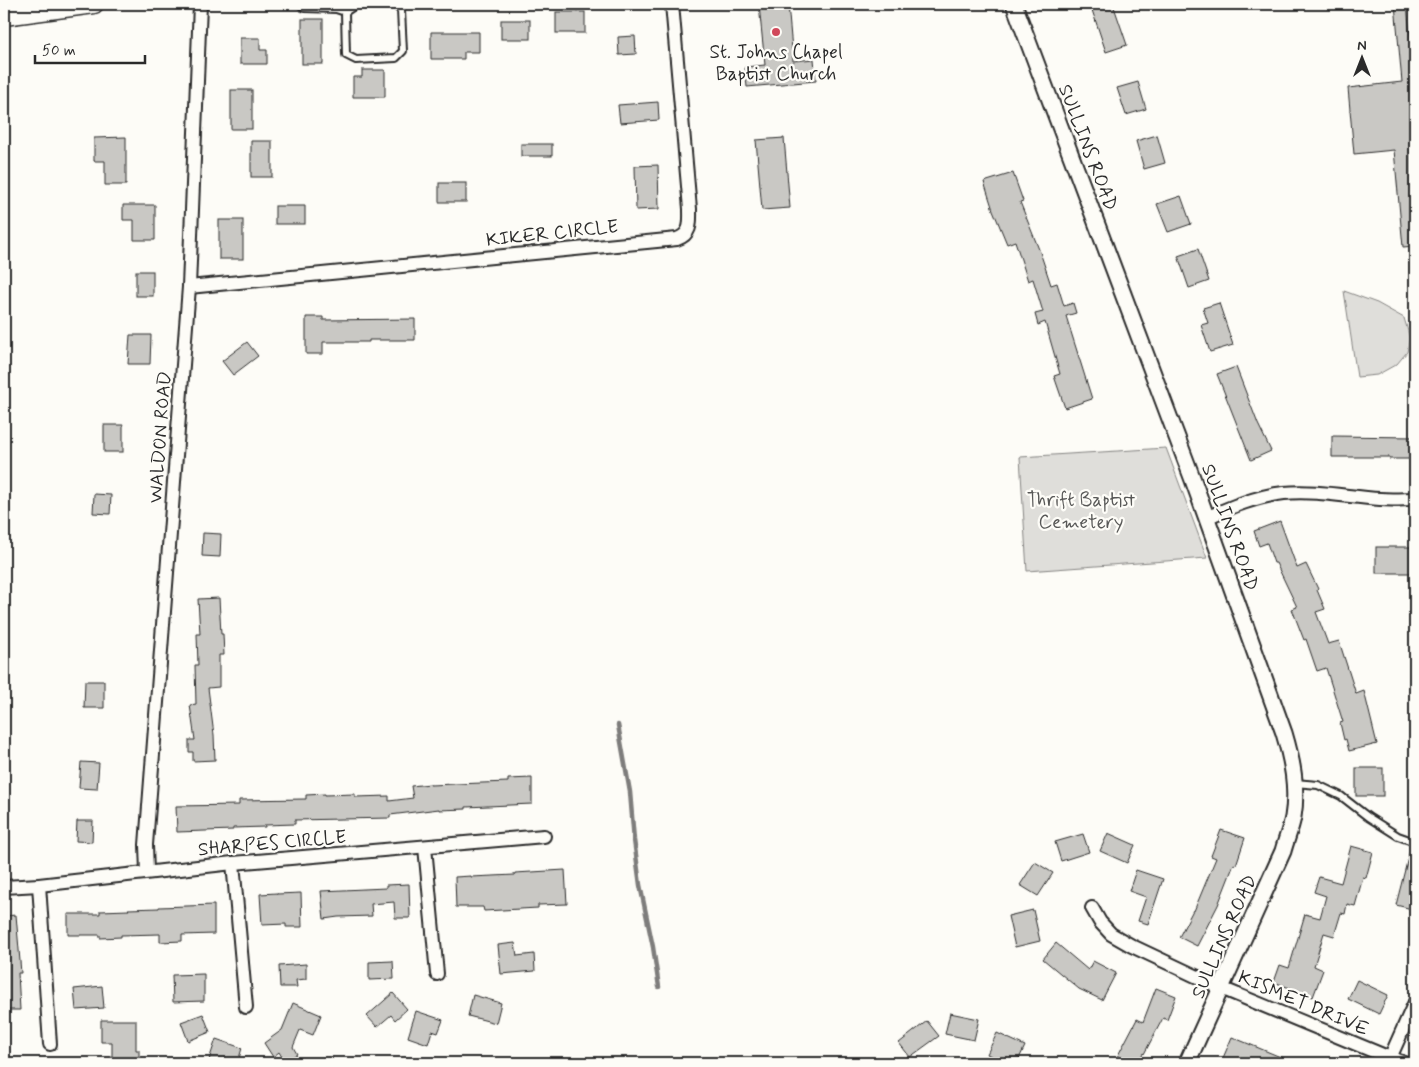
<svg xmlns="http://www.w3.org/2000/svg" width="1419" height="1067" font-family="Mynerve,sans-serif">
<rect width="100%" height="100%" fill="#fdfcf7"/>
<filter id="ink" filterUnits="userSpaceOnUse"><feTurbulence type="fractalNoise" baseFrequency=".02" numOctaves="2"/><feDisplacementMap in="SourceGraphic" scale="10" xChannelSelector="R" yChannelSelector="G"/><feConvolveMatrix kernelMatrix="1 2 1 2 8 2 1 2 1" color-interpolation-filters="sRGB"/></filter>
<g filter="url(#ink)">
<!-- green -->
<g fill="#dfdeda" stroke="#858482">
<path d="M1344 291 1377 303 1404 318 1410 338 1407 352 1397 364 1377 375 1357 377Z"/>
<path d="M1166 448 1207 558 1027 571 1020 457Z"/>
</g>
<g fill="none" stroke-linecap="round" stroke-linejoin="round">
<!-- stream -->
<path stroke="#7e7d7b" stroke-width="4.5" d="M618 725 630 792 634 840 640 885 653 947 659 987"/>
</g>
<!-- building -->
<g fill="#c9c8c4" stroke="#2b2b2b">
<path d="M776 4H788L793 61 814 59 816 81 747 87 745 67 765 65 759 5Z"/>
<path d="M1110 4H1113L1127 45 1106 52 1092 10Z"/>
<path d="M1395 4H1407L1413 69 1415 68V246L1403 247 1394 150 1354 154 1348 88 1402 82Z"/>
<rect x="556" y="12" width="29" height="21"/>
<rect x="302" y="19" width="21" height="45"/>
<rect x="501" y="20" width="29" height="19"/>
<path d="M431 32H479V52H464V59H431Z"/>
<path d="M635 36 636 54 619 55 618 37Z"/>
<path d="M240 38H260V50H267V64H240Z"/>
<path d="M362 70H385V97H353V77H362Z"/>
<path d="M1138 82 1146 109 1126 115 1117 88Z"/>
<rect x="231" y="90" width="21" height="39"/>
<path d="M658 102 659 120 620 123 618 105Z"/>
<path d="M1157 135 1165 163 1144 169 1136 141Z"/>
<path d="M126 137V185H105V161H94V138Z"/>
<path d="M784 138 790 208 762 210 756 140Z"/>
<rect x="251" y="141" width="21" height="36"/>
<rect x="521" y="144" width="31" height="12"/>
<path d="M658 165 659 209 636 210 635 166Z"/>
<path d="M1013 173 1023 201 1020 202 1040 252 1051 285 1057 283 1064 306 1073 303 1076 313 1066 316 1092 399 1065 408 1054 376 1060 374 1045 322 1038 325 1035 314 1043 312 1033 279 1028 281 1015 241 1007 244 993 210 984 182Z"/>
<rect x="439" y="183" width="27" height="19"/>
<path d="M1181 196 1191 224 1168 232 1157 204Z"/>
<path d="M123 205H155V240H134V220H123Z"/>
<rect x="275" y="206" width="30" height="18"/>
<rect x="219" y="220" width="24" height="39"/>
<path d="M1198 249 1209 281 1189 288 1178 256Z"/>
<rect x="136" y="271" width="17" height="25"/>
<path d="M1219 303 1233 345 1210 352 1201 325 1208 323 1203 308Z"/>
<path d="M306 317H323V320L415 319V340H369V342H323V354H306Z"/>
<path d="M130 335H151L150 364H128Z"/>
<path d="M247 342 258 356 233 375 222 361Z"/>
<path d="M1236 367 1258 424 1271 451 1251 460 1217 374Z"/>
<rect x="104" y="425" width="19" height="27"/>
<path d="M1332 436 1415 437V459H1389V457H1332Z"/>
<path d="M94 494 111 495 110 514 93 513Z"/>
<path d="M1280 521 1297 568 1306 564 1318 589 1317 590 1325 609 1316 612 1328 644 1339 641 1356 694 1364 691 1377 744 1349 751 1346 739 1344 740 1340 723 1343 722 1326 668 1317 671 1306 639 1304 640 1292 609 1297 607 1276 563H1274L1267 543 1259 546 1254 531Z"/>
<path d="M203 533 221 534 220 557 202 556Z"/>
<rect x="1376" y="547" width="39" height="26"/>
<path d="M219 598 221 634H223L224 655H219V687L208 688 214 735 215 760 193 761V752H189V740H195L190 705 196 704 195 665H198L197 634H200L198 599Z"/>
<path d="M85 681H104V708H84Z"/>
<path d="M81 762 99 763 97 789 79 788Z"/>
<rect x="1356" y="768" width="27" height="28"/>
<path d="M532 778V804L466 807V809L439 810V809L390 815V818L295 820V824L265 825V827L233 828V830L177 832 176 806 239 805V800L306 799V795L325 794V795L355 794V797L389 796V801L413 798 411 786 430 784V785L508 782V779Z"/>
<path d="M77 821H93L92 842 76 841Z"/>
<path d="M1221 830 1245 838 1236 865 1234 864 1218 905 1197 946 1179 937 1193 910 1194 911 1216 858 1211 856Z"/>
<path d="M1108 833 1135 845 1127 863 1100 851Z"/>
<path d="M1083 834 1089 852 1061 861 1055 842Z"/>
<path d="M1351 846 1373 852 1366 878 1363 877 1355 906 1347 904 1345 914 1341 913 1334 936 1324 933 1314 966 1323 970 1313 997 1274 982 1280 965 1289 968 1305 914 1320 918 1326 896 1314 892 1319 877 1341 883Z"/>
<path d="M1411 846 1415 847V895L1412 909 1396 905Z"/>
<path d="M1035 862 1053 873 1038 896 1020 885Z"/>
<path d="M565 870 567 904 538 905V908L484 911 483 907H456L455 877 471 876V877L515 875V873Z"/>
<path d="M1136 870 1163 879 1148 924 1138 921 1146 897 1129 891Z"/>
<path d="M409 884 410 918H395L394 902 371 904 372 916 338 917 324 919 321 891 386 888V885Z"/>
<path d="M277 893V894L301 893 302 927H286V924L262 925 260 894Z"/>
<path d="M214 905V934L182 935V941L160 942V934L121 935V937L100 938V935H68V914H100V911L129 910 128 909 159 908V907Z"/>
<path d="M1033 910 1040 941 1015 947 1008 916Z"/>
<path d="M16 915 21 973H18L20 1010H4V916Z"/>
<path d="M515 943 517 956 534 954 535 971 501 974 498 945Z"/>
<path d="M1056 943 1088 970 1093 961 1116 973 1102 1000 1079 989 1043 959Z"/>
<path d="M393 961 394 979 369 980V962Z"/>
<path d="M306 964V979L296 980 297 987H280L279 966Z"/>
<path d="M204 974V1001L173 1002 172 975Z"/>
<path d="M1357 980 1388 995 1379 1014 1348 999Z"/>
<path d="M102 986 104 1008 76 1010 74 989Z"/>
<path d="M1156 988 1176 996 1167 1020 1163 1018 1144 1054 1143 1053 1138 1063H1114L1137 1019 1143 1022Z"/>
<path d="M393 993 407 1009 395 1020 391 1015 377 1027 367 1016Z"/>
<path d="M473 995 501 1003 496 1023 468 1016Z"/>
<path d="M293 1003 321 1015 313 1035 300 1030 293 1047 297 1054 285 1062 279 1052 273 1057 264 1043 282 1030Z"/>
<path d="M416 1011 443 1020 438 1033 432 1031 428 1044 408 1037Z"/>
<path d="M950 1013 979 1019 974 1040 945 1034Z"/>
<path d="M203 1014 210 1032 188 1041 181 1022Z"/>
<path d="M101 1020H136V1050H139V1063H112V1042H101Z"/>
<path d="M927 1021 939 1036 910 1057 899 1043Z"/>
<path d="M997 1033 1025 1046 1017 1063H1006L987 1054Z"/>
<path d="M1232 1037 1295 1063H1235L1223 1058Z"/>
<path d="M216 1039 242 1048 238 1062 232 1060 230 1063H208Z"/>
</g>
<g fill="none" stroke-linecap="round" stroke-linejoin="round">
<!-- service casing -->
<g stroke="#2b2b2b" stroke-width="10">
<g id="service">
<path d="M300 4 304 8 336 9 345 12"/>
<path d="M357 4 345 12 346 55 356 60 396 58 403 51 401 10 393 4"/>
<path d="M1295 783 1318 785 1341 796 1368 817 1398 836 1415 842"/>
</g>
</g>
<!-- minor casing -->
<g stroke="#2b2b2b" stroke-width="16">
<g id="minor">
<path d="M189 287 677 239C692 234 690 222 690 209L672 4"/>
<path d="M1206 518C1231 507 1257 496 1284 493 1316 490 1348 497 1380 499 1392 500 1404 499 1415 499"/>
<path d="M425 847 437 974"/>
<path d="M233 863 246 1007"/>
<path d="M147 872 146 845 189 287 200 4"/>
<path d="M39 885 50 1044"/>
<path d="M4 887 39 885 233 863 544 836"/>
<path d="M1092 908 1100 922 1111 934 1132 946 1221 988 1390 1058 1405 1063"/>
<path d="M1390 1058 1415 1002"/>
</g>
</g>
<!-- tertiary casing -->
<g stroke="#2b2b2b" stroke-width="19">
<path id="tertiary" d="M1014 4 1193 480 1284 733C1292 760 1298 788 1293 817 1291 828 1286 840 1283 851L1187 1063"/>
</g>
<!-- secondary casing -->
<g stroke="#2b2b2b" stroke-width="21">
<path id="secondary" d="M4 16 94 4"/>
</g>
<!-- service -->
<use href="#service" stroke="#fdfcf7" stroke-width="6"/>
<!-- minor -->
<use href="#minor" stroke="#fdfcf7" stroke-width="12"/>
<!-- tertiary -->
<use href="#tertiary" stroke="#fdfcf7" stroke-width="15"/>
<!-- secondary -->
<use href="#secondary" stroke="#fdfcf7" stroke-width="18"/>
</g>
</g>
<!-- markers -->
<circle fill="#d1495b" stroke="#fdfcf7" stroke-width="2" cx="776" cy="32" r="5"/>
<g text-anchor="middle" stroke-width="4.5" stroke-linejoin="round" paint-order="stroke">
<!-- poi labels -->
<g font-size="19" fill="#2b2b2b" stroke="#fdfcf7">
<text x="776" y="58">St. Johns Chapel<tspan x="776" dy="22">Baptist Church</tspan></text>
</g>
<!-- street labels -->
<g font-size="19" fill="#2b2b2b" stroke="#fdfcf7">
<text transform="translate(1089 147) rotate(69)" y="7">SULLINS ROAD</text>
<text transform="translate(552 232) rotate(-6)" y="7">KIKER CIRCLE</text>
<text transform="translate(159 437) rotate(-86)" y="7">WALDON ROAD</text>
<text transform="translate(1231 527) rotate(70)" y="7">SULLINS ROAD</text>
<text transform="translate(272 842) rotate(-5)" y="7">SHARPES CIRCLE</text>
<text transform="translate(1223 936) rotate(-66)" y="7">SULLINS ROAD</text>
<text transform="translate(1304 1002) rotate(23)" y="7">KISMET DRIVE</text>
</g>
<!-- park labels -->
<g font-size="19" fill="#585857" stroke="#fdfcf7">
<text x="1081" y="506">Thrift Baptist<tspan x="1081" dy="22">Cemetery</tspan></text>
</g>
</g>
<!-- margin -->
<rect width="1419" height="1067" fill="none" stroke="#fdfcf7" stroke-width="20"/>
<rect x="10" y="10" width="1399" height="1047" fill="none" stroke="#2b2b2b" stroke-width="2" filter="url(#ink)"/>
<!-- north arrow -->
<g transform="translate(1362 58)" stroke="#fdfcf7" stroke-width="4" paint-order="stroke">
<path d="M0-4L9 19L0 12L-9 19Z" fill="#2b2b2b"/>
<text y="-8" font-size="14" font-weight="bold" text-anchor="middle" fill="#2b2b2b">N</text>
</g>
<!-- scale -->
<path d="M35 55v8h110v-8" fill="none" stroke="#2b2b2b" stroke-width="2.5"/>
<text x="42" y="55" font-size="15" fill="#2b2b2b" stroke="#fdfcf7" stroke-width="4" paint-order="stroke">50 m</text>
</svg>
